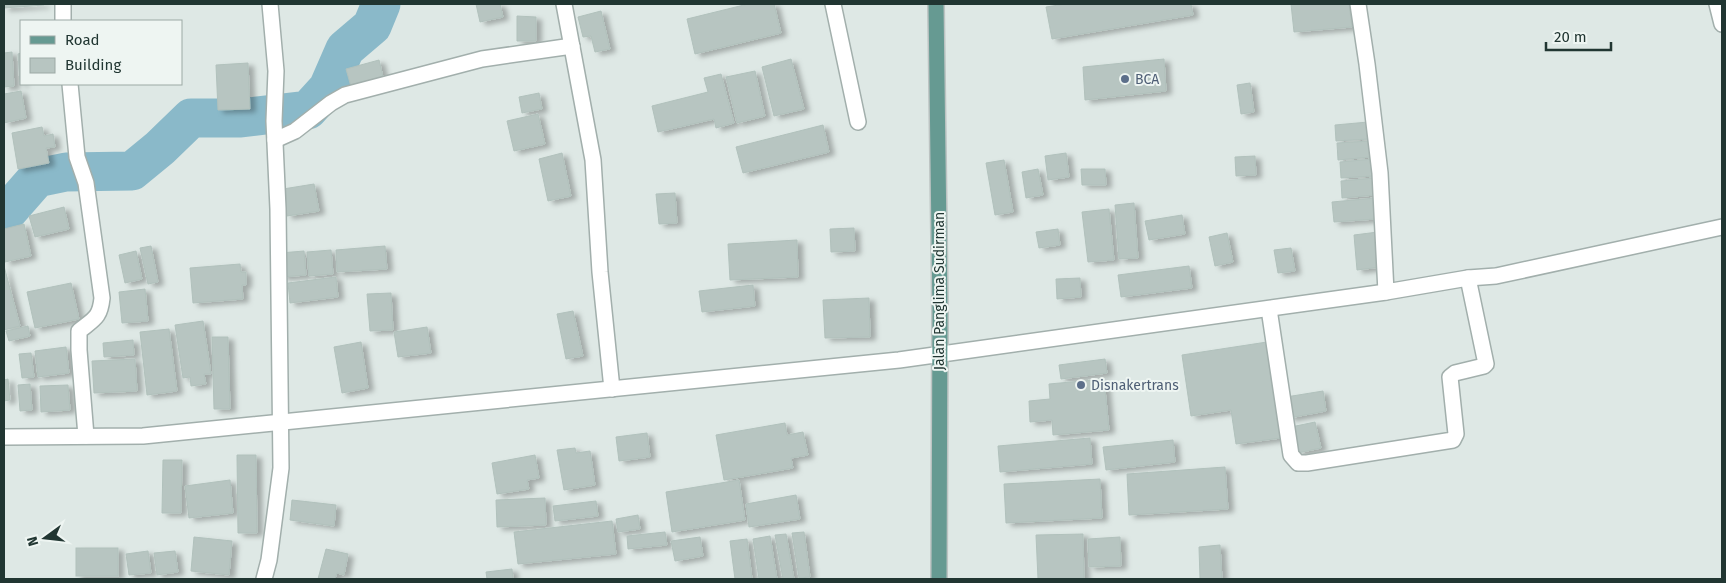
<svg xmlns="http://www.w3.org/2000/svg" width="1726" height="583" font-family="'Fira Sans',sans-serif">
<defs>
<filter id="shadow"><feDropShadow dx="5.5" dy="3" stdDeviation="2.5" flood-color="#0004"/></filter>
</defs>
<rect width="100%" height="100%" fill="#dee8e5"/>
<g fill="none" stroke-linecap="round" stroke-linejoin="round">
<!-- river -->
<path stroke="#8ab9c9" stroke-width="39" d="M4 206 9 210 37 178 66 172 132 171 160 148 191 118H241L308 110 328 88 345 49 372 26 381 4"/>
</g>
<!-- building -->
<g fill="#b7c5c1" stroke="#b1c1bc" filter="url(#shadow)">
<path d="M4 4H44V5L4 8Z"/>
<path d="M476 4H500L503 17 480 22Z"/>
<path d="M748 4H774L781 33 695 54 687 19Z"/>
<path d="M1065 4H1191L1193 15 1052 39 1046 7Z"/>
<path d="M1291 4H1349L1352 27 1294 32Z"/>
<path d="M601 11 610 49 595 52 591 36 583 37 578 17Z"/>
<path d="M517 16 536 17V41H517Z"/>
<path d="M12 52 14 86 4 87V53Z"/>
<path d="M21 53V84H24H20L18 54Z"/>
<path d="M791 59 804 109 774 116 762 67Z"/>
<path d="M1164 59 1166 91 1085 100 1083 67Z"/>
<path d="M379 60 384 81 352 90 346 69Z"/>
<path d="M248 63 250 109 218 110 216 65Z"/>
<path d="M755 71 765 116 737 123 726 77Z"/>
<path d="M721 74 734 123 716 128 714 119 658 132 652 106 708 92 704 78Z"/>
<path d="M1250 83 1254 112 1241 114 1237 85Z"/>
<path d="M21 91 26 118 4 123V94Z"/>
<path d="M539 93 542 109 522 113 519 97Z"/>
<path d="M538 114 545 144 514 151 507 121Z"/>
<path d="M1368 122 1369 139 1336 141 1335 125Z"/>
<path d="M823 125 829 152 743 173 736 147Z"/>
<path d="M42 127 44 136 53 134 55 147 46 148 49 163 18 169 12 133Z"/>
<path d="M1370 141 1371 157 1338 160 1337 143Z"/>
<path d="M562 153 571 196 548 201 539 159Z"/>
<path d="M1066 153 1069 177 1048 180 1045 156Z"/>
<path d="M1255 156 1256 175 1236 176 1235 157Z"/>
<path d="M1373 159 1374 176 1341 178 1340 162Z"/>
<path d="M1004 160 1013 212 995 215 986 163Z"/>
<path d="M1038 169 1043 195 1026 198 1022 172Z"/>
<path d="M1081 169H1105L1106 185H1082Z"/>
<path d="M1374 178 1375 195 1342 198 1341 181Z"/>
<path d="M314 184 319 211 287 216 283 189Z"/>
<path d="M675 193 677 223 659 224 656 194Z"/>
<path d="M1375 198 1376 219 1334 222 1332 202Z"/>
<path d="M1134 203 1138 258 1119 259 1115 205Z"/>
<path d="M64 207 69 229 35 237 29 216Z"/>
<path d="M1109 209 1114 260 1088 262 1082 212Z"/>
<path d="M1182 215 1185 234 1149 240 1145 221Z"/>
<path d="M24 224 31 256 5 262 4 229Z"/>
<path d="M854 228 855 251 831 252 830 229Z"/>
<path d="M1058 229 1060 245 1039 248 1036 232Z"/>
<path d="M1378 232 1381 267 1357 270 1354 235Z"/>
<path d="M1227 233 1233 262 1215 266 1209 237Z"/>
<path d="M797 240 798 277 730 280 728 244Z"/>
<path d="M151 246 158 282 148 284 140 248Z"/>
<path d="M385 246 387 269 337 272 336 250Z"/>
<path d="M1291 248 1295 271 1278 273 1274 250Z"/>
<path d="M331 250 333 274 309 276 307 252Z"/>
<path d="M136 251 142 279 125 283 119 255Z"/>
<path d="M304 251 306 275 282 277 280 253Z"/>
<path d="M240 264 241 272H246V285H242L243 299 193 303 190 268Z"/>
<path d="M4 266 20 326 4 330Z"/>
<path d="M1189 266 1192 288 1121 297 1118 275Z"/>
<path d="M336 277 338 297 290 303 288 283Z"/>
<path d="M1080 278 1081 297 1057 299 1056 279Z"/>
<path d="M71 283 79 319 35 328 27 292Z"/>
<path d="M753 285 755 306 702 312 699 291Z"/>
<path d="M145 289 148 321 122 323 119 292Z"/>
<path d="M391 293 393 330 370 331 367 294Z"/>
<path d="M869 298 870 337 825 338 823 300Z"/>
<path d="M573 311 583 356 566 359 557 314Z"/>
<path d="M203 321 211 374H204L206 384 191 386 190 377 183 378 175 325Z"/>
<path d="M28 326 30 336 9 341 6 331Z"/>
<path d="M427 327 431 353 398 357 394 332Z"/>
<path d="M169 329 177 391 147 395 140 332Z"/>
<path d="M212 337H228L230 409H214Z"/>
<path d="M133 340 134 355 104 357 103 343Z"/>
<path d="M361 342 368 388 342 393 334 347Z"/>
<path d="M1267 342 1281 438 1236 444 1231 410 1191 416 1182 355Z"/>
<path d="M66 347 69 373 38 377 35 351Z"/>
<path d="M31 353 34 377 22 378 19 354Z"/>
<path d="M135 359 137 391 94 393 92 361Z"/>
<path d="M1105 359 1107 373 1061 379 1059 365Z"/>
<path d="M8 379 10 400 4 401V380Z"/>
<path d="M1104 379 1109 430 1053 435 1052 420 1030 422 1029 401 1050 399 1049 384Z"/>
<path d="M30 384 32 410 20 411 18 385Z"/>
<path d="M68 385 70 410 41 412 40 386Z"/>
<path d="M1323 391 1326 411 1289 418 1286 397Z"/>
<path d="M1315 422 1321 448 1298 453 1291 427Z"/>
<path d="M785 423 787 435 803 432 808 455 791 458 793 468 724 480 716 435Z"/>
<path d="M647 433 650 457 619 461 616 437Z"/>
<path d="M1090 438 1092 464 1000 472 998 446Z"/>
<path d="M1173 440 1175 462 1106 470 1103 447Z"/>
<path d="M575 448 576 453 590 451 595 485 564 490 557 450Z"/>
<path d="M237 455H256L257 533H238Z"/>
<path d="M535 455 539 478 527 480 529 489 497 494 492 463Z"/>
<path d="M163 460H182L181 513H162Z"/>
<path d="M1225 467 1228 509 1129 515 1127 474Z"/>
<path d="M1100 479 1102 518 1006 523 1004 484Z"/>
<path d="M230 480 233 513 189 518 185 486Z"/>
<path d="M739 480 745 520 672 532 666 492Z"/>
<path d="M796 495 800 519 749 527 746 504Z"/>
<path d="M545 498 546 525 497 527 496 500Z"/>
<path d="M292 500 336 505 334 526 290 520Z"/>
<path d="M596 501 598 516 555 521 553 506Z"/>
<path d="M638 515 640 529 618 532 616 519Z"/>
<path d="M612 521 616 554 518 564 514 532Z"/>
<path d="M665 532 667 545 628 549 627 536Z"/>
<path d="M804 532 810 577 799 578 792 533Z"/>
<path d="M786 534 794 579H783L775 535Z"/>
<path d="M1083 534 1084 579H1038L1036 535Z"/>
<path d="M770 536 777 579H759L753 539Z"/>
<path d="M194 537 232 541 229 575 191 571Z"/>
<path d="M700 537 703 556 675 561 671 541Z"/>
<path d="M1120 537 1121 566 1089 567 1088 539Z"/>
<path d="M747 539 752 579H735L730 541Z"/>
<path d="M1220 545 1222 579H1200L1199 547Z"/>
<rect x="76" y="548" width="42" height="28"/>
<path d="M326 549 348 554 344 575 337 573 335 579H318Z"/>
<path d="M148 551 151 573 129 575 126 554Z"/>
<path d="M175 551 178 572 157 575 154 553Z"/>
<path d="M512 569 513 579H487L486 572Z"/>
</g>
<g fill="none" stroke-linecap="round" stroke-linejoin="round">
<!-- minor casing -->
<g stroke="#a2afac" stroke-width="18">
<g id="minor">
<path d="M564 4 593 160 600 272 612 389"/>
<path d="M833 4 858 122"/>
<path d="M1358 4 1367 64 1380 173 1386 292"/>
<path d="M1717 4 1722 24"/>
<path d="M63 21V4"/>
<path d="M70 84 77 157 86 183 102 298C100 318 94 319 79 331V350L86 436"/>
<path d="M275 140 295 131 331 103 345 95 482 59 572 46"/>
<path d="M1269 309 1291 455 1298 463H1307L1453 440 1456 434 1450 377 1455 373 1484 366 1486 364 1468 278"/>
<path d="M4 437 143 436 899 360 1386 292 1468 278 1496 276 1722 227"/>
<path d="M264 579 269 560 281 468 278 209 274 121 276 71 270 4"/>
</g>
</g>
<!-- major casing -->
<g stroke="#bcc3c2" stroke-width="18">
<path id="major" d="M936 4 940 313 939 579"/>
</g>
<!-- minor -->
<use href="#minor" stroke="#fff" stroke-width="15"/>
<!-- major -->
<use href="#major" stroke="#669a92" stroke-width="15"/>
</g>
<!-- markers -->
<g fill="#5c6f8a" stroke="#eef5f2" stroke-width="2">
<circle cx="1125" cy="79" r="5"/>
<circle cx="1081" cy="385" r="5"/>
</g>
<g text-anchor="middle" stroke-width="4" stroke-linejoin="round" paint-order="stroke">
<!-- service labels -->
<g font-size="14" fill="#4e5e75" stroke="#eef5f2" text-anchor="start">
<text x="1135" y="84">BCA</text>
<text x="1091" y="390">Disnakertrans</text>
</g>
<!-- street labels -->
<g font-size="14" fill="#213632" stroke="#eef5f2">
<text transform="translate(939 291) rotate(-90)" y="5">Jalan Panglima Sudirman</text>
</g>
</g>
<!-- border -->
<rect width="1726" height="583" fill="none" stroke="#213632" stroke-width="10"/>
<!-- legend -->
<rect x="20" y="20" width="162" height="65" fill="#eef5f2" stroke="#9ca9a5"/>
<rect x="30" y="36" width="25" height="8" fill="#669a92" stroke="#9ca9a5"/>
<text x="65" y="45" font-size="15" fill="#213632">Road</text>
<rect x="30" y="58" width="25" height="15" fill="#b7c5c1" stroke="#9ca9a5"/>
<text x="65" y="70" font-size="15" fill="#213632">Building</text>
<!-- north arrow -->
<g transform="translate(45 538) rotate(255)" stroke="#eef5f2" stroke-width="4" paint-order="stroke">
<path d="M0-4L9 19L0 12L-9 19Z" fill="#213632"/>
<text y="-8" font-size="14" font-weight="bold" text-anchor="middle" fill="#213632">N</text>
</g>
<!-- scale -->
<path d="M1546 42v8h65v-8" fill="none" stroke="#213632" stroke-width="2.5"/>
<text x="1554" y="42" font-size="15" fill="#213632" stroke="#eef5f2" stroke-width="4" paint-order="stroke">20 m</text>
</svg>
